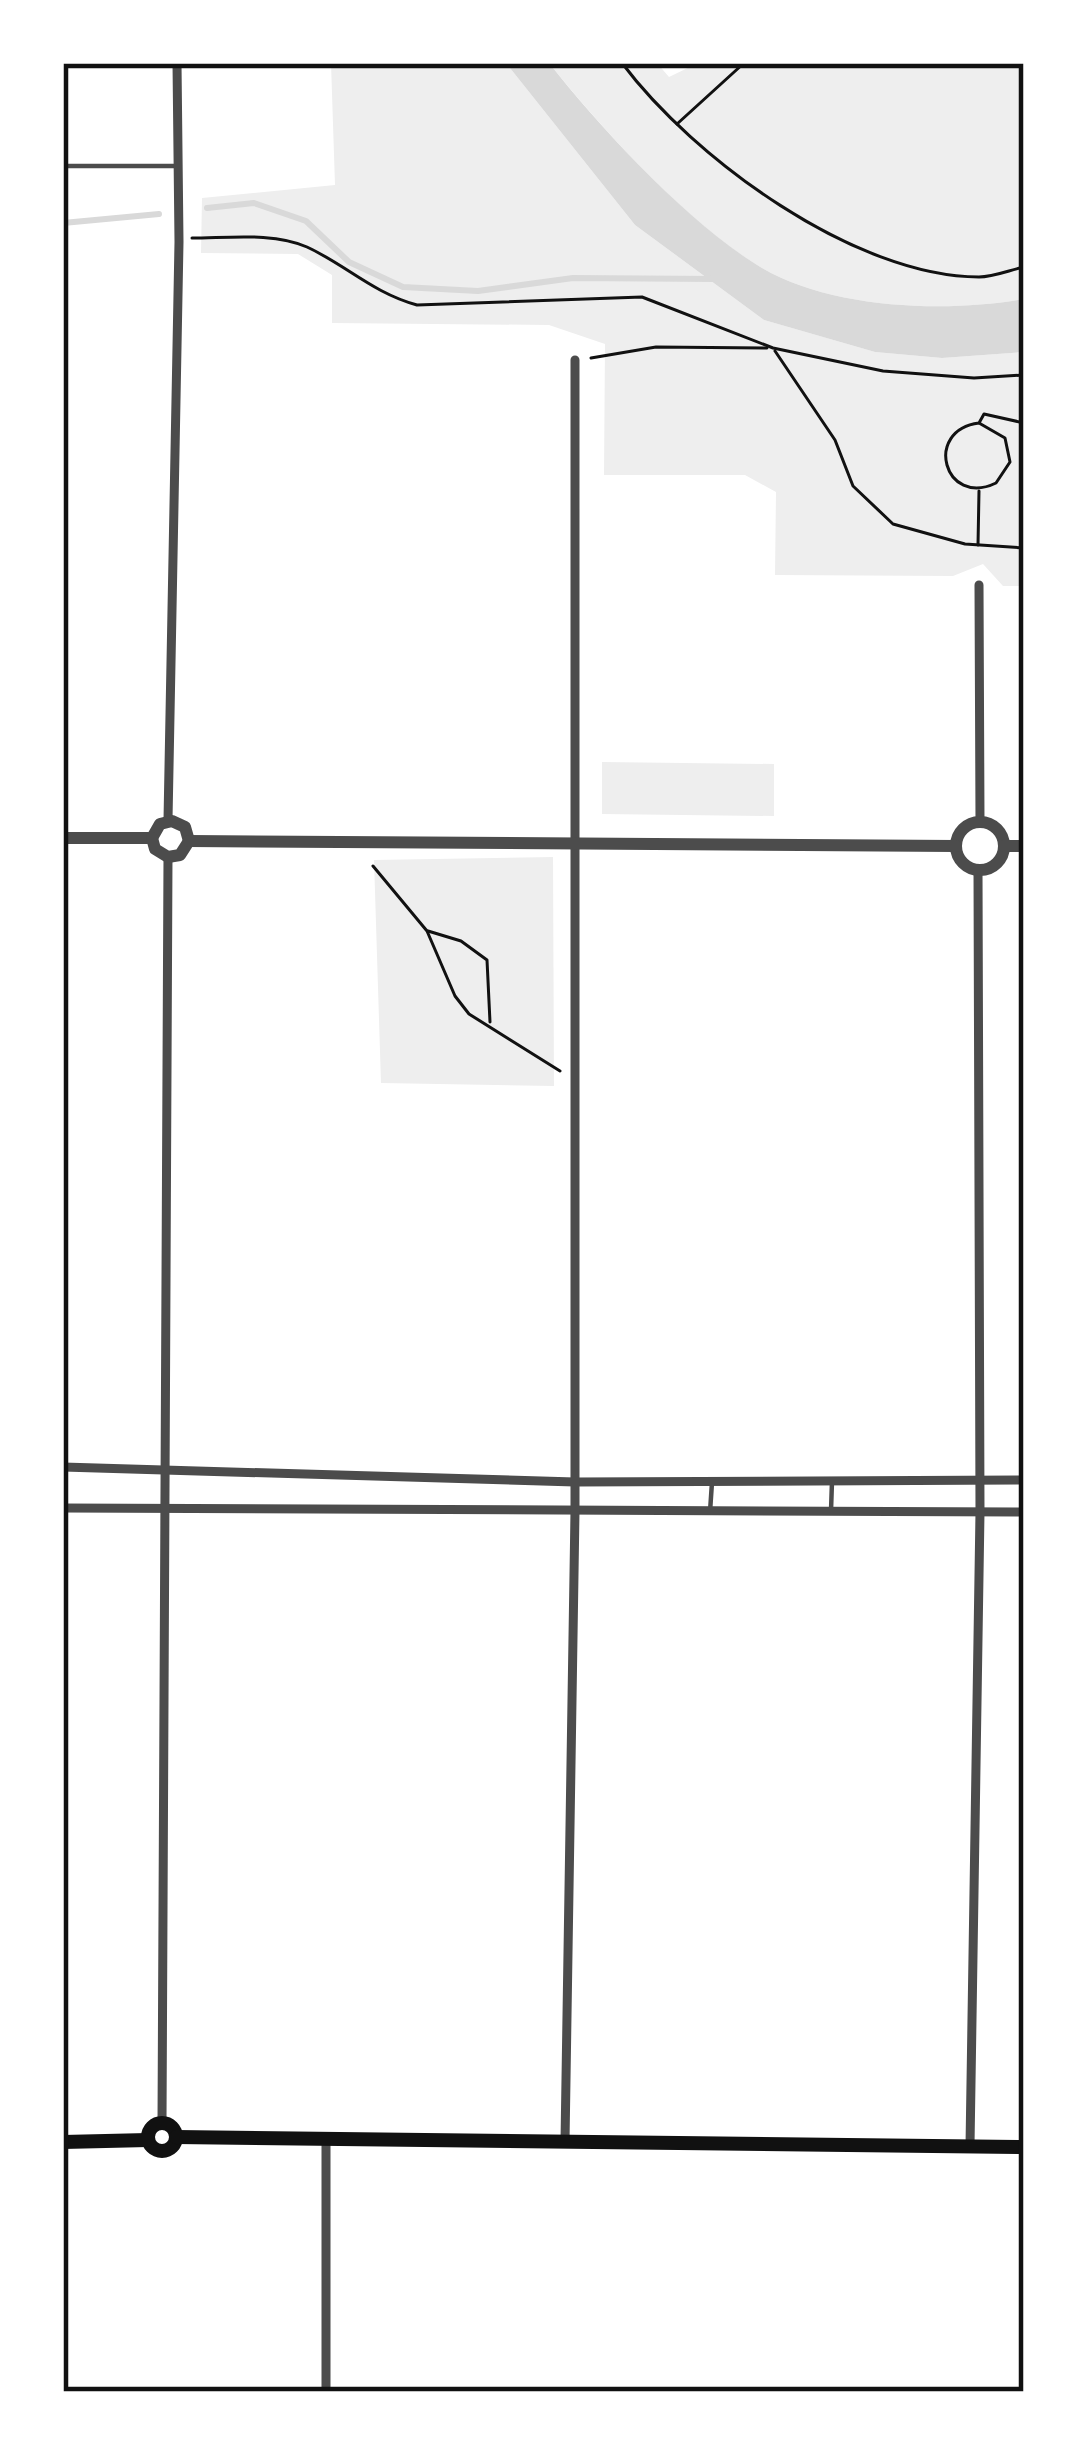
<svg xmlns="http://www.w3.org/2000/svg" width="1087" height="2455" font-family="Mulish,sans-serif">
<rect width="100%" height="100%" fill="#fff"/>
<!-- green -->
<g fill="#eee">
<path d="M331 63H506L635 225 764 320 875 352 942 358 1024 352V586H1003L983 564 953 576 775 575 776 492 745 475H604L605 344 549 325 332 323V275L298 254 201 253 202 198 335 185Z"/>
<path d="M549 63H657L669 77 698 63H1024V299C947 313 832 309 762 268 689 225 602 129 549 63Z"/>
<path d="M602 762 774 764V816L602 814Z"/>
<path d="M553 857 554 1086 381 1083 374 860Z"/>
</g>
<!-- water -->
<path fill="#d9d9d9" d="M506 63H549C601 129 690 225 762 268 832 309 947 313 1024 299V352L942 358 875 352 764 320 635 225Z"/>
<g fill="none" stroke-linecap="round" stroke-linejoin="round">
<!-- stream -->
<g stroke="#d9d9d9" stroke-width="6">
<path d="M207 208 254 203 306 221 349 262 403 287 478 291 573 278 714 279"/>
<path d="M63 223 159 214"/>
</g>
<!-- path -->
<g stroke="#111" stroke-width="3">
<path d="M622 63C693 158 855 277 979 277 993 277 1010 270 1024 267"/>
<path d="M677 124 744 63"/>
<path d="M192 238C227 238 274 232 307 247 346 265 373 293 417 305L642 297 773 348 883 371 974 378 1024 375"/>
<path d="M775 351 835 440 853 486 893 524 965 544 1024 548"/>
<path d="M591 358 656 347 767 348"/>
<path d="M979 423 1005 438 1010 462 996 483C944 508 923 430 979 423L984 414 1024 423"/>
<path d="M978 545 979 491"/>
<path d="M373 866 427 931 455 996 469 1014 560 1071"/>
<path d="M428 931 461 941 487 960 490 1022"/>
</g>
<!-- service -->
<g stroke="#4c4c4c" stroke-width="4.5">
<path d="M63 166H178"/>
<path d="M831 1511 832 1481"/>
<path d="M710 1512 712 1482"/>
</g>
<!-- minor -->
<g stroke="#4c4c4c" stroke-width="9">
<path d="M979 585 980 822"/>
<path d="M168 820 179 242 177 63"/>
<path d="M63 1467 575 1482 1024 1480"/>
<path d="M63 1508 1024 1512"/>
<path d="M162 2123 168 857"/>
<path d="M326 2140V2392"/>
<path d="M565 2142 575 1511V360"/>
<path d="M970 2146 980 1512 978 870"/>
</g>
<!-- tertiary -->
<g stroke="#4c4c4c" stroke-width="12">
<circle cx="980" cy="846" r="24"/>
<path d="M63 838H152"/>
<path d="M152 838 160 824 172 821 185 827 189 841"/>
<path d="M152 838 155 849 168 857 180 855 189 841"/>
<path d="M189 841 956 846"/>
<path d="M1004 846H1024"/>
</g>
<!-- secondary -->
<g stroke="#111" stroke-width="14">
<circle cx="162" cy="2137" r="14"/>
<path d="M176 2137 1024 2147"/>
<path d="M63 2142 148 2140"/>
</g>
</g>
<!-- border -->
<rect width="1087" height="2455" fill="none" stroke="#ffffff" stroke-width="132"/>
<rect x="66" y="66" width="955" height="2323" fill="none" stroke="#111" stroke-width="4.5"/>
</svg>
